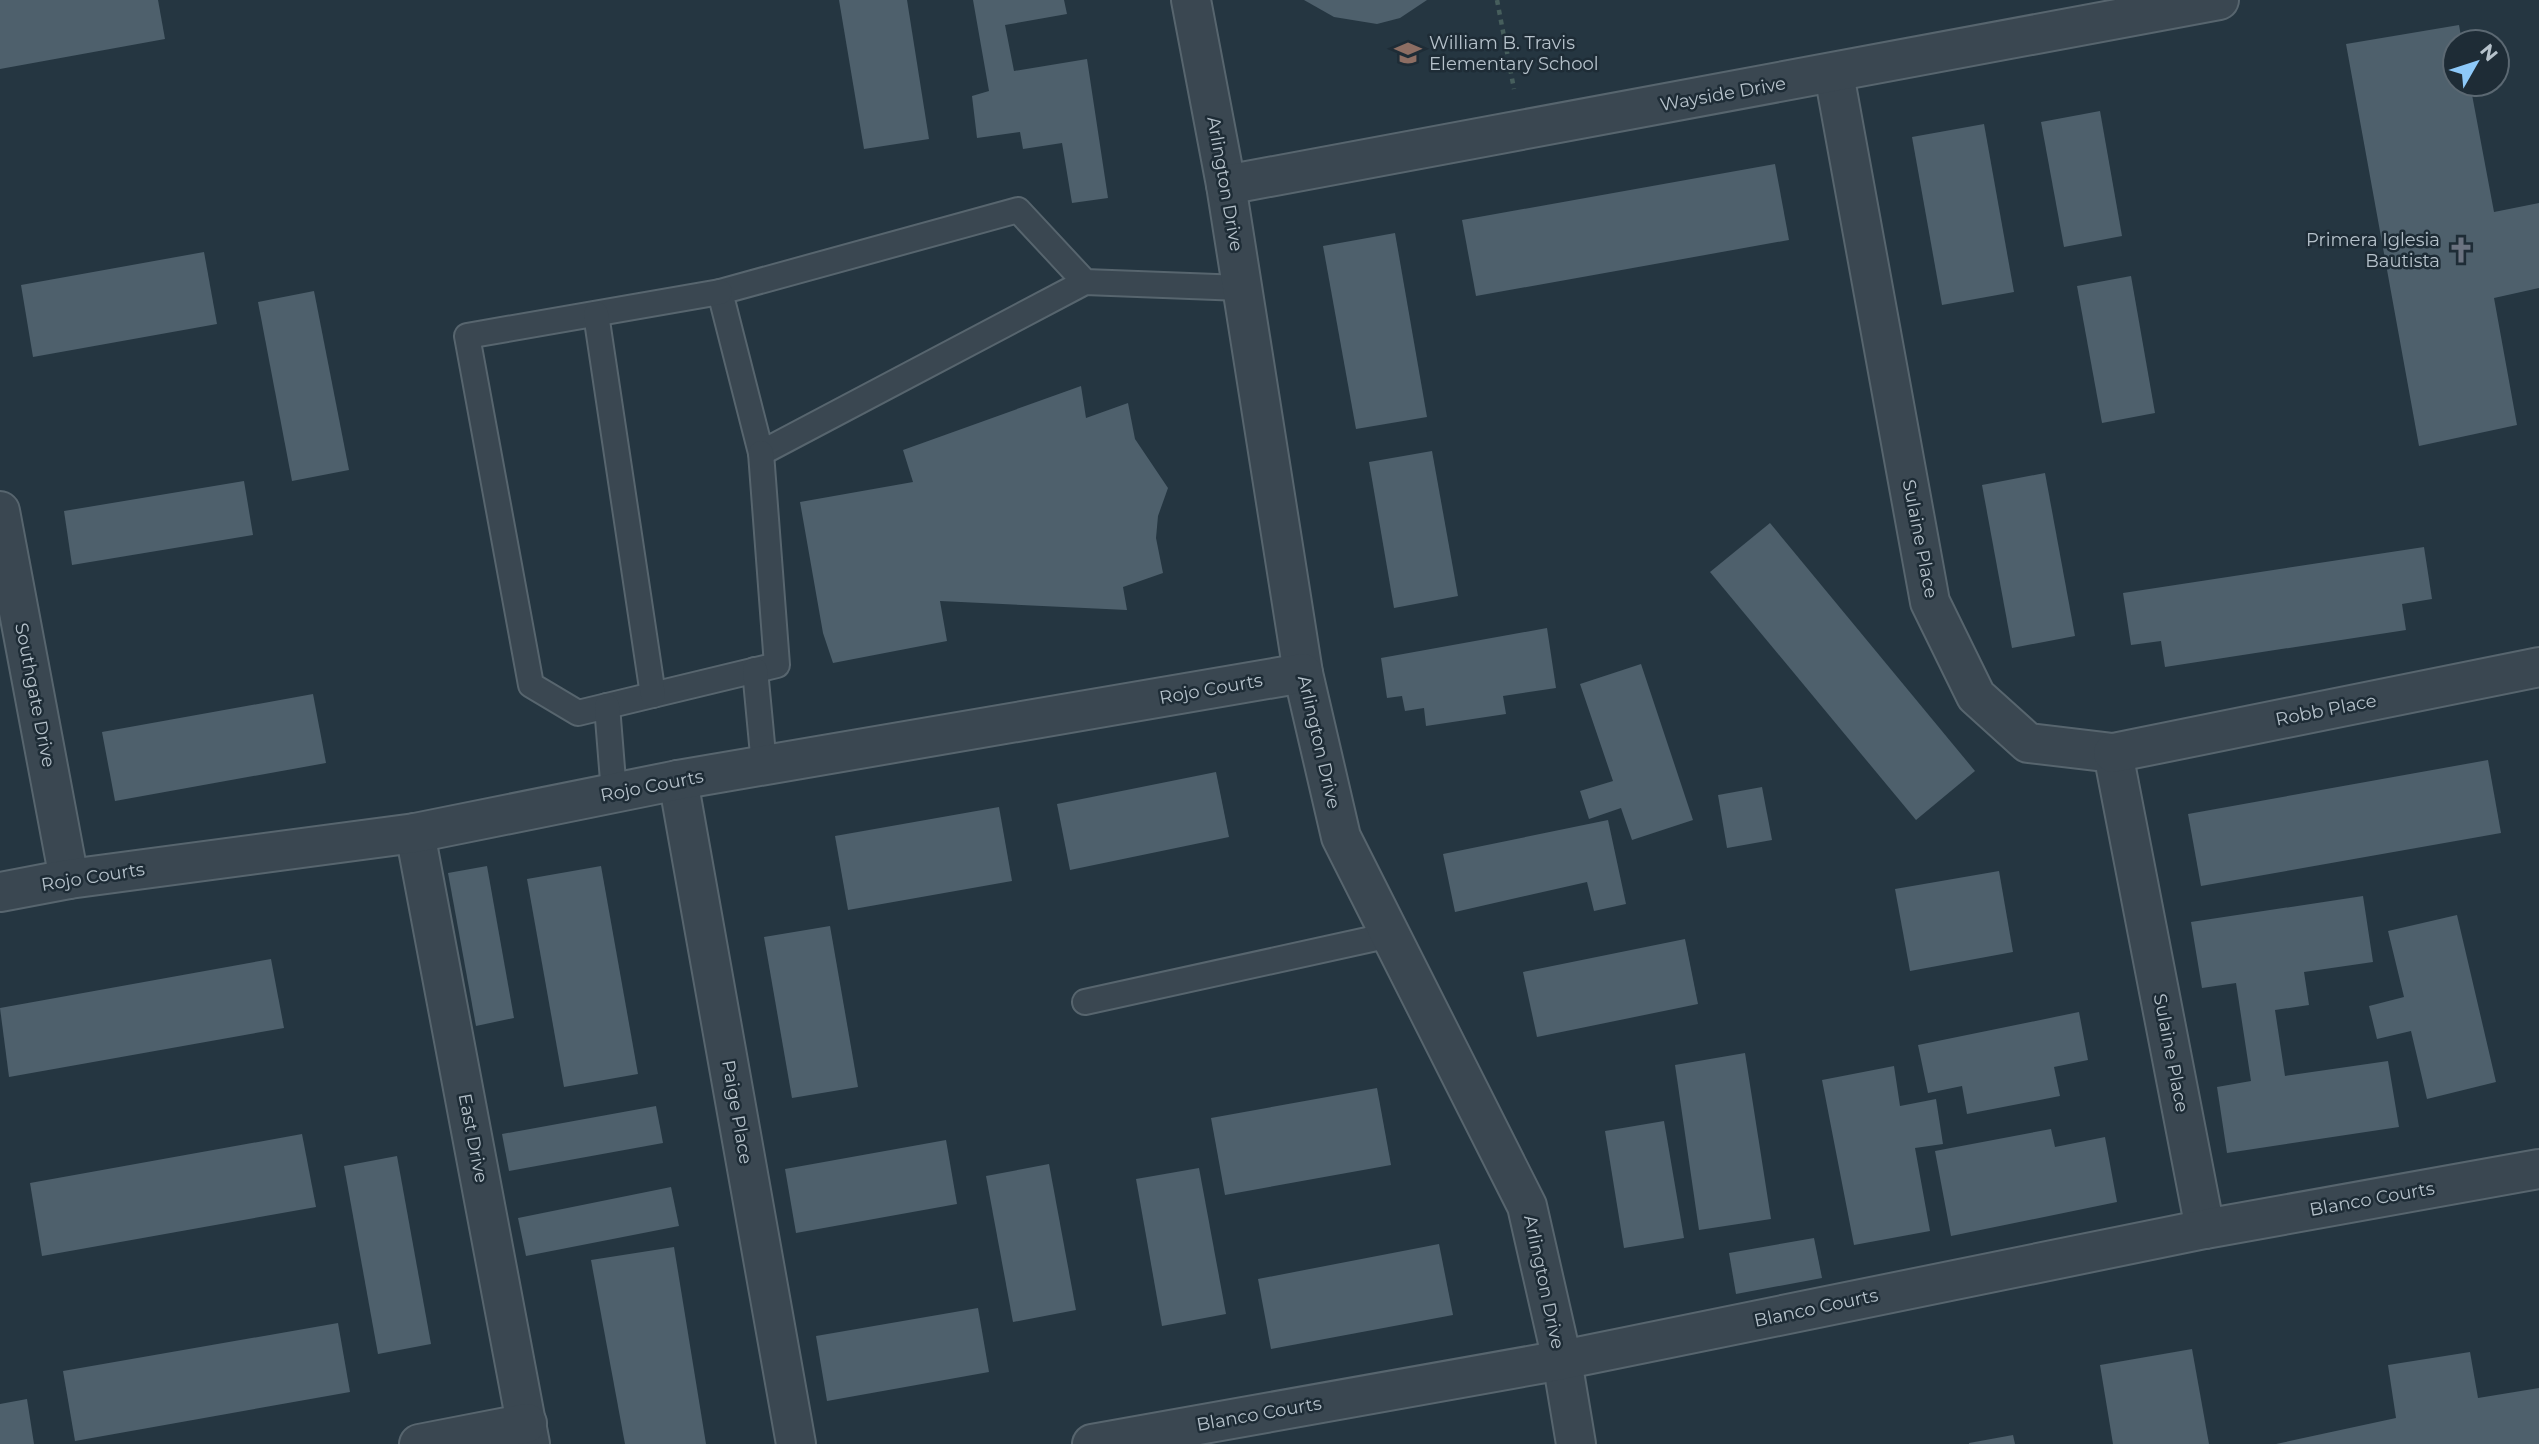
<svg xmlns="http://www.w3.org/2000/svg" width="2539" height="1444" font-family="Montserrat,sans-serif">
<rect width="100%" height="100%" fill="#253641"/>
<!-- building -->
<g fill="#4e606c">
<path d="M0 0H158L165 39 0 69Z"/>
<path d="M839 0H907L929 139 864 149Z"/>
<path d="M973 0H1064L1067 14 1005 25 1014 71 1087 59 1108 198 1072 203 1062 143 1023 149 1020 132 977 138 972 96 989 91Z"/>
<path d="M1304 0H1427L1400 18 1377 24 1334 17Z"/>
<path d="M2459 25 2462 42H2455V84H2470L2494 212 2539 203V288L2494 298 2517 425 2419 446 2346 44Z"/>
<path d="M2100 111 2122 236 2064 247 2041 122Z"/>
<path d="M1984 124 2014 292 1942 305 1912 137Z"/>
<path d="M1775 164 1789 240 1476 296 1462 220Z"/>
<path d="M1395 233 1427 417 1356 429 1323 246Z"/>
<path d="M204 252 217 324 33 357 21 285Z"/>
<path d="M2131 276 2155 413 2102 423 2077 286Z"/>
<path d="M314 291 349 470 292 481 258 302Z"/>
<path d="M1081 386 1086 418 1128 403 1135 439 1168 488 1158 516 1156 538 1163 573 1123 587 1127 610 940 601 947 641 833 663 823 633 800 502 913 482 903 450Z"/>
<path d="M1432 451 1458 596 1394 608 1369 462Z"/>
<path d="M2045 473 2075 636 2012 648 1982 485Z"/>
<path d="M244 481 253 535 72 565 64 511Z"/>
<path d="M1770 523 1975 771 1916 820 1710 572Z"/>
<path d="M2424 547 2432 599 2402 604 2406 630 2165 667 2161 641 2131 645 2123 593Z"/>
<path d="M1547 628 1556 688 1503 696 1506 714 1426 726 1424 708 1405 711 1402 696 1387 698 1381 658Z"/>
<path d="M1641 664 1693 820 1632 840 1621 808 1589 819 1580 791 1613 781 1580 684Z"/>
<path d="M313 694 326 763 115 801 102 732Z"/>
<path d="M2488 760 2501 833 2201 886 2188 814Z"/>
<path d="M1216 772 1229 837 1070 870 1057 804Z"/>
<path d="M1762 787 1772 840 1727 848 1718 795Z"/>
<path d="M999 807 1012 881 848 910 835 836Z"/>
<path d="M1608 820 1626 904 1594 911 1587 882 1455 912 1443 854Z"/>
<path d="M487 866 514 1018 476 1026 448 873Z"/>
<path d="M601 866 638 1074 564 1087 527 879Z"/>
<path d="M1999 871 2013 952 1910 971 1895 889Z"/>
<path d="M2363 896 2373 962 2304 972 2309 1005 2275 1010 2285 1076 2388 1061 2399 1127 2227 1153 2217 1087 2251 1081 2236 983 2202 988 2191 922Z"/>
<path d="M2457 915 2496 1082 2427 1099 2411 1031 2377 1039 2369 1006 2404 997 2388 931Z"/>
<path d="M830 926 858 1087 792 1098 764 937Z"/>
<path d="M1685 939 1698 1004 1537 1037 1523 972Z"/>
<path d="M271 959 284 1028 9 1077 0 1008Z"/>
<path d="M2079 1012 2088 1060 2054 1067 2060 1096 1967 1114 1962 1086 1928 1093 1918 1045Z"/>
<path d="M1745 1053 1771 1219 1699 1230 1675 1065Z"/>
<path d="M1894 1066 1900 1106 1936 1099 1943 1144 1915 1148 1930 1231 1854 1245 1822 1080Z"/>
<path d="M1377 1088 1391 1165 1225 1195 1211 1118Z"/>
<path d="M656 1106 663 1143 509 1171 502 1134Z"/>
<path d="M1664 1121 1684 1238 1624 1248 1605 1131Z"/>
<path d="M2051 1129 2055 1147 2105 1137 2117 1202 1951 1236 1935 1151Z"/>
<path d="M302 1134 316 1207 42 1256 30 1183Z"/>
<path d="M946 1140 957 1204 796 1233 785 1169Z"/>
<path d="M397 1156 431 1344 378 1354 344 1166Z"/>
<path d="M1049 1164 1076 1310 1013 1322 986 1176Z"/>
<path d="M1199 1168 1226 1314 1162 1326 1136 1179Z"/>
<path d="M671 1187 679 1226 526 1256 518 1218Z"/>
<path d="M1814 1238 1822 1278 1736 1294 1729 1253Z"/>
<path d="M1439 1244 1453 1315 1271 1349 1258 1279Z"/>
<path d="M674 1247 706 1444H625L591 1260Z"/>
<path d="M978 1308 989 1372 827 1401 816 1336Z"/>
<path d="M338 1323 350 1392 75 1441 63 1371Z"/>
<path d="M2192 1349 2209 1444H2113L2100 1365Z"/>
<path d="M2470 1352 2478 1398 2539 1388V1444H2276L2396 1418 2388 1365Z"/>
<path d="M27 1399 34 1444H0V1404Z"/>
<path d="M2013 1435 2015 1444H1969V1443Z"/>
</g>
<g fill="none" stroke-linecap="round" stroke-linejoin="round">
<!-- lane casing -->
<g stroke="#57656e" stroke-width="28">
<g id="lane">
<path d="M1085 282 761 453 720 292 1018 210 1085 282 1242 288"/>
<path d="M720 292 467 336 531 685 578 713 777 665 761 453"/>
<path d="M596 314 653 695"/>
<path d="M755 670 764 765"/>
<path d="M607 706 614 793"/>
<path d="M1085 1002 1390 935"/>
</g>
</g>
<!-- street casing -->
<g stroke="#57656e" stroke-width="42">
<g id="street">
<path d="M1191 0 1226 185 1303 673 1341 837 1527 1206 1562 1360 1576 1444"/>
<path d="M1834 74 1930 602 1976 696 2028 743 2113 753 2205 1229"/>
<path d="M1226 185 2219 0"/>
<path d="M0 511 69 879"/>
<path d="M2113 753 2539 667"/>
<path d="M678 780 796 1444"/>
<path d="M415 833 530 1444"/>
<path d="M0 892 69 879 415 833 678 780 1303 673"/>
<path d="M419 1444 527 1423"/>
<path d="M1092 1444 1562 1360 2205 1229 2539 1169"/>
</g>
</g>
<!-- path -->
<path stroke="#465e5c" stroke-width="4.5" stroke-dasharray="5 5" stroke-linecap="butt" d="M1497 0 1514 89"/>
<!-- lane -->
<use href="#lane" stroke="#3a4751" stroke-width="24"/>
<!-- street -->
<use href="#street" stroke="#3a4751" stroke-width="38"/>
</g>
<!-- icons -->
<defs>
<g id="school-bare" transform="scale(2.1)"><path d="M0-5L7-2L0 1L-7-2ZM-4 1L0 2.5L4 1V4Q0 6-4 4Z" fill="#8d6e63" stroke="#1e2c36" stroke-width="2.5" paint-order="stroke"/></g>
<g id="church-bare" transform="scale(2.1)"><path d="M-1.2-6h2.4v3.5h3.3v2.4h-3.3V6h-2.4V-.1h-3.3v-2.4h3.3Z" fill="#6b7280" stroke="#1e2c36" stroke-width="2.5" paint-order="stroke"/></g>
</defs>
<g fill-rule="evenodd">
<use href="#school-bare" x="1408" y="53"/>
<use href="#church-bare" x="2461" y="250"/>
</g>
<g text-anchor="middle" stroke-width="5" stroke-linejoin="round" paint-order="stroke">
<!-- poi labels -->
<g font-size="18" fill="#b6c2cb" stroke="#1e2c36" text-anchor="start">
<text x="1429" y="49">William B. Travis<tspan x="1429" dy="21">Elementary School</tspan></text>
<text x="2440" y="246" text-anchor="end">Primera Iglesia<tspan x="2440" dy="21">Bautista</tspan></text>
</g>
<!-- street labels -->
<g font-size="18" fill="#b6c2cb" stroke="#1e2c36">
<text transform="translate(1723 94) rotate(-10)" y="6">Wayside Drive</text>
<text transform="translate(1225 184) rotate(80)" y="6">Arlington Drive</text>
<text transform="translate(1920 539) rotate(79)" y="6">Sulaine Place</text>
<text transform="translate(1211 689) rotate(-10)" y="6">Rojo Courts</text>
<text transform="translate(35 695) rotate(79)" y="6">Southgate Drive</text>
<text transform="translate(2326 710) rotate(-11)" y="6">Robb Place</text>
<text transform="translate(1319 742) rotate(77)" y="6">Arlington Drive</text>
<text transform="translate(652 786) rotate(-11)" y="6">Rojo Courts</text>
<text transform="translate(93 877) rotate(-9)" y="6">Rojo Courts</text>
<text transform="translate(2171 1053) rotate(79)" y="6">Sulaine Place</text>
<text transform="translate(737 1112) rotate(80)" y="6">Paige Place</text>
<text transform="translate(473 1138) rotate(79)" y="6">East Drive</text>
<text transform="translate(2372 1199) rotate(-10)" y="6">Blanco Courts</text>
<text transform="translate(1544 1282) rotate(78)" y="6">Arlington Drive</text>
<text transform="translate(1816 1308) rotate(-12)" y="6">Blanco Courts</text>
<text transform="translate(1259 1414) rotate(-10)" y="6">Blanco Courts</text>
</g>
</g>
<!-- north arrow -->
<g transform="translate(2476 63) rotate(51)"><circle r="33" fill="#1e2c36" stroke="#5b6872" stroke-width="2"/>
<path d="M0-5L12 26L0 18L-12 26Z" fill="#8dc9f9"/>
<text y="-10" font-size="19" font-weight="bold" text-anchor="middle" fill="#b6c2cb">N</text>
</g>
</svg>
